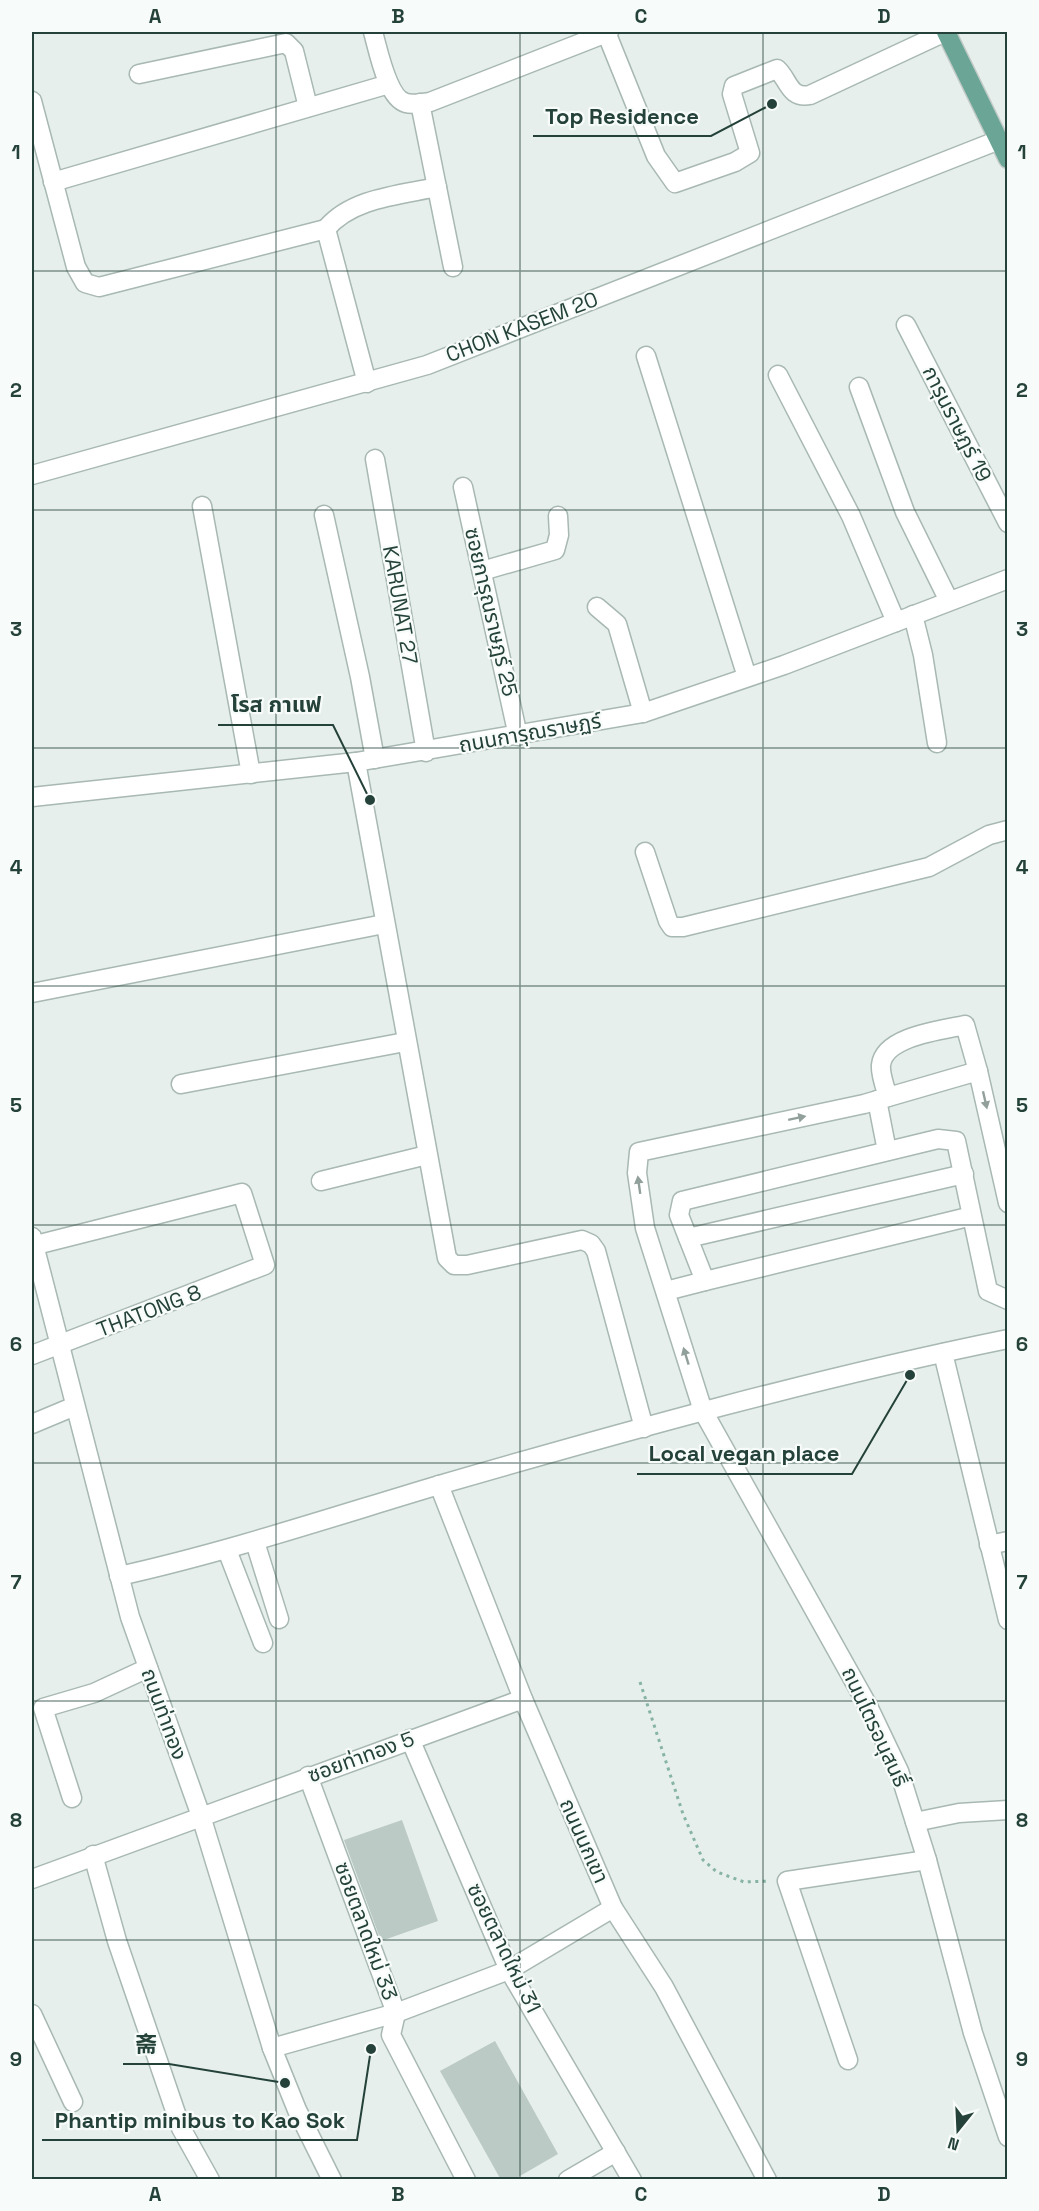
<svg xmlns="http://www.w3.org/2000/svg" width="1039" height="2211" font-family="'Space Grotesk','Noto Sans SC','Noto Sans Thai',sans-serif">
<rect width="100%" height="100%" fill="#e6efeb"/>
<!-- building -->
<g fill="#bbcac4">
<path d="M402 1820 438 1921 381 1941 344 1840Z"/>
<path d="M495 2041 558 2154 513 2180H501L440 2071Z"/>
</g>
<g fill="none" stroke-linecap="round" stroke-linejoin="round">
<!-- minor casing -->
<g stroke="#a8b8b2" stroke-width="21">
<g id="minor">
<path d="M373 32C378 49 387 98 406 103 413 105 423 103 430 102L609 32"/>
<path d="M606 32 656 156 675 183 735 162 750 153 732 94 734 86 777 69C789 80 789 99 810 95L945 32"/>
<path d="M139 74 286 43 294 51 308 107"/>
<path d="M32 101 76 267 85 283 99 287 326 229 367 383"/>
<path d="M420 103 453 267"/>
<path d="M53 182 389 84"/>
<path d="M326 229C351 198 400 195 437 187"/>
<path d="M906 325 1008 523"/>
<path d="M646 356 747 677"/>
<path d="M778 375 851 516 896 622"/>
<path d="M859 387 905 512 949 601"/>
<path d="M375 459 426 752"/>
<path d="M32 475 427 365 999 140"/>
<path d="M463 487 518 736"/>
<path d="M202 506 251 774"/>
<path d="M324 515 360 677 375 759"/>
<path d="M482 571 555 550 559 535 558 516"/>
<path d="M597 607 617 624 643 713"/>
<path d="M913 615 923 655 937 743"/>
<path d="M356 762 447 1258 454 1265H467L582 1240 591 1244 596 1251 644 1428"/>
<path d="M32 797 356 762 643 713 784 665 1008 579"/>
<path d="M645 852 668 921 672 927H683L929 867 989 835 1008 830"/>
<path d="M32 993 384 924"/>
<path d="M181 1084 405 1042"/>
<path d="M888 1097C885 1087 880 1074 881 1065 884 1036 943 1030 965 1025L978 1071"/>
<path d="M877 1100 887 1151"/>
<path d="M321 1181 427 1155"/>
<path d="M1008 1203 978 1071 864 1104 639 1152 637 1173 645 1228 703 1411 868 1706 899 1771 927 1860 973 2033 1008 2137"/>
<path d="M972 1216 705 1281 679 1215 682 1201 938 1139 956 1141 988 1291 1008 1300"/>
<path d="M32 1237 130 1617 201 1816 272 2048 297 2110 332 2180"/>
<path d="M688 1238 964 1174"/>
<path d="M32 1246 242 1193 265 1265 32 1355"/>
<path d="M666 1291 705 1281"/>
<path d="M943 1353 1008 1620"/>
<path d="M32 1424 75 1406"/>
<path d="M439 1485 523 1699 613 1908 664 1987 767 2180"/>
<path d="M255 1542 279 1619"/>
<path d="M989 1545 1008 1541"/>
<path d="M227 1550 263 1643"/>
<path d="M119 1576C227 1552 332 1517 439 1485 626 1431 816 1378 1008 1339"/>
<path d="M410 1739 509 1970 632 2180"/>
<path d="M308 1776 396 2013 391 2035 466 2180"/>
<path d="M72 1798 43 1708 94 1693 148 1668"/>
<path d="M915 1822 959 1813 1008 1810"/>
<path d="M93 1855 117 1941 181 2128 210 2180"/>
<path d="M32 1879 523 1699"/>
<path d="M32 2014 73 2102"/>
<path d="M272 2048 396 2013 509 1970 613 1908"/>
<path d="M848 2060 787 1881 927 1860"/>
<path d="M568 2180 616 2152"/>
</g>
</g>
<!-- major casing -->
<g stroke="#c2cac8" stroke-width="21">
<path id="major" d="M946 32 1008 159"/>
</g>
<!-- path -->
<path stroke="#86b3a5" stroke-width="3" stroke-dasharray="3 4.5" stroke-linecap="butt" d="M640 1682 683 1814 703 1860 717 1872 744 1882 770 1881"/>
<!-- minor -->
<use href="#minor" stroke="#fff" stroke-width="18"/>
<!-- major -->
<use href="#major" stroke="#6aa596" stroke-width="18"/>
</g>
<!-- one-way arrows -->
<defs><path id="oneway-solid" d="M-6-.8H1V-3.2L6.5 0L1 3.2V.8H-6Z" transform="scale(1.5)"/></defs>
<g fill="#92a09c">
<use href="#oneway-solid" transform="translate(985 1100) rotate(77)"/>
<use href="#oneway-solid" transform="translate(797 1118) rotate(-12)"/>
<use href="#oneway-solid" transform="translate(639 1185) rotate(-98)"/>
<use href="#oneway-solid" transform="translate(686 1356) rotate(-107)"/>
</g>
<!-- grid -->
<path fill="none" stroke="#24423a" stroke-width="1.5" stroke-opacity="0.55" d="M276 32V2180M520 32V2180M763 32V2180M32 271H1008M32 510H1008M32 748H1008M32 986H1008M32 1225H1008M32 1463H1008M32 1701H1008M32 1940H1008"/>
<g text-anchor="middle" stroke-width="4.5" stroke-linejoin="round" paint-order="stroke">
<!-- street labels -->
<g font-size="21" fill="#24423a" stroke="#f7fbf9">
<text transform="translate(522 327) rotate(-21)" y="7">CHON KASEM 20</text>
<text transform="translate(957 424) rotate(63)" y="7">การุนราษฏร์ 19</text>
<text transform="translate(400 605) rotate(80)" y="7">KARUNAT 27</text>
<text transform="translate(491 612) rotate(77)" y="7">ซอยการุณราษฎร์ 25</text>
<text transform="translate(530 733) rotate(-10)" y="7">ถนนการุณราษฏร์</text>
<text transform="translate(149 1311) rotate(-21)" y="7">THATONG 8</text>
<text transform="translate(164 1714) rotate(70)" y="7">ถนนท่าทอง</text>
<text transform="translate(875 1727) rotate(65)" y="7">ถนนไตรอนุสนธิ์</text>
<text transform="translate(361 1757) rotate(-20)" y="7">ซอยท่าทอง 5</text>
<text transform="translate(584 1841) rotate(66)" y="7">ถนนนกเขา</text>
<text transform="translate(366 1931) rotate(70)" y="7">ซอยตลาดใหม่ 33</text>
<text transform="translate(504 1948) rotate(64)" y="7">ซอยตลาดใหม่ 31</text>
</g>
</g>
<!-- callouts -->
<path fill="none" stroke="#24423a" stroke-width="2" d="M772 104L711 136H533M370 800L333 725H218M910 1375L852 1474H637M285 2083L169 2064H123M371 2049L357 2140H42"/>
<g fill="#24423a" stroke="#f7fbf9" stroke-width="2">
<circle cx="772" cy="104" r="6"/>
<circle cx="370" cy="800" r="6"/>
<circle cx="910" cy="1375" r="6"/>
<circle cx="285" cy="2083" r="6"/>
<circle cx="371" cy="2049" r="6"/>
</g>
<g font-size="22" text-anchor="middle" font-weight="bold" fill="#24423a" stroke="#f7fbf9" stroke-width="4.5" stroke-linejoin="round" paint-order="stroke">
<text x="622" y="124">Top Residence</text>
<text x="276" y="712">โรส กาแฟ</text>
<text x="744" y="1461">Local vegan place</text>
<text x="146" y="2052">斋</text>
<text x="200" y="2128">Phantip minibus to Kao Sok</text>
</g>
<!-- border -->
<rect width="1039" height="2211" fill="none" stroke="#f7fbf9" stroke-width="66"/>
<!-- north arrow -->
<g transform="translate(958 2130) rotate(198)" stroke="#f7fbf9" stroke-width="4.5" paint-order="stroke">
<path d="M0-4.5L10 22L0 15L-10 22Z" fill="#24423a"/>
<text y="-9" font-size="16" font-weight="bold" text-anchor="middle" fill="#24423a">N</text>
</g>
<rect x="33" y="33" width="973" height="2145" fill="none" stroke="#24423a" stroke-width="2"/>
<g font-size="20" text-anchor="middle" font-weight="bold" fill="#24423a">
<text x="155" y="23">A</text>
<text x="398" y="23">B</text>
<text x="641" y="23">C</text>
<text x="884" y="23">D</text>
<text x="16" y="159">1</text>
<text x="1022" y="159">1</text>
<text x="16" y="397">2</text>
<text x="1022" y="397">2</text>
<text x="16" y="636">3</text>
<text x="1022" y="636">3</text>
<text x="16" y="874">4</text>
<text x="1022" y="874">4</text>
<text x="16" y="1112">5</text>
<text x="1022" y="1112">5</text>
<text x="16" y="1351">6</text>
<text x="1022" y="1351">6</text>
<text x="16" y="1589">7</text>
<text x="1022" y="1589">7</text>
<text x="16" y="1827">8</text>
<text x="1022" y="1827">8</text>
<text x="16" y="2066">9</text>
<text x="1022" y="2066">9</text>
<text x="155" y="2201">A</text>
<text x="398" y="2201">B</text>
<text x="641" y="2201">C</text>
<text x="884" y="2201">D</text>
</g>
</svg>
